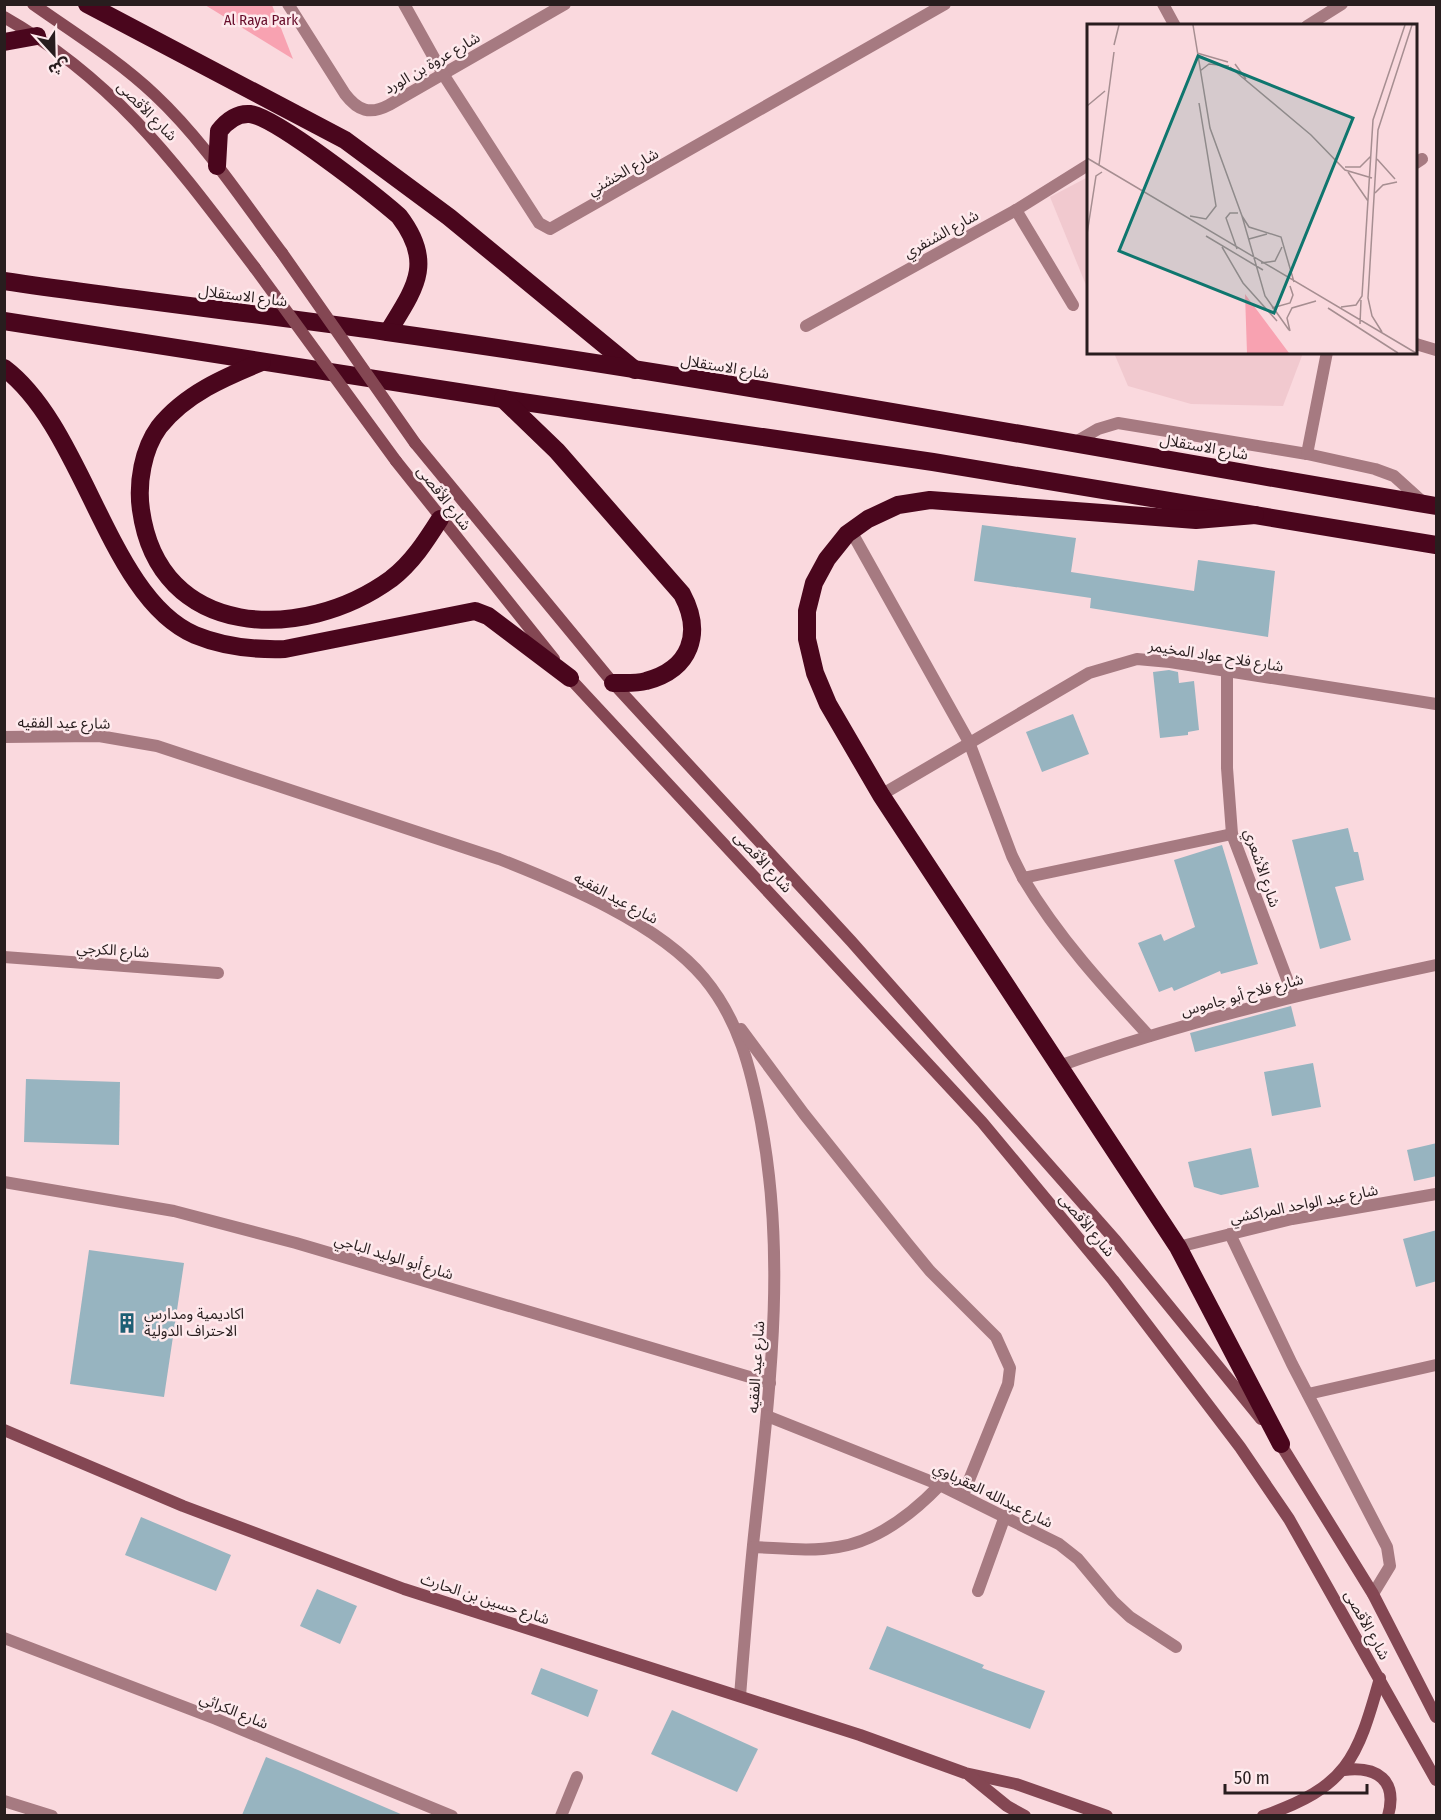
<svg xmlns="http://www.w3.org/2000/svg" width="1441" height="1820" font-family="'Fira Sans Condensed','Noto Sans Arabic',sans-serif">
<rect width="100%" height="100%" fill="#fad9de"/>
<!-- built -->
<g fill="#f1c9cf">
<path d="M1088 177V290L1050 197Z"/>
<path d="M1114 353H1303L1283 406 1191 404 1128 386Z"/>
</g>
<!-- green -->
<path fill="#f8a2b1" d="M205 5H272L293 59Z"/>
<!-- building -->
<g fill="#97b4c0">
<path d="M982 525 1076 538 1071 572 1194 591 1198 560 1275 571 1268 637 1090 608 1091 598 974 581Z"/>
<path d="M1169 670 1178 672 1179 683 1194 681 1199 730 1188 732V735L1160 738 1153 672Z"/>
<path d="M1073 714 1089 754 1042 772 1026 732Z"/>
<path d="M1348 828 1354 852H1358L1364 880 1335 887 1351 940 1320 949 1292 840Z"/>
<path d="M1222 845 1258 964 1221 974 1220 971 1174 991 1172 987 1159 992 1138 943 1161 934 1164 941 1195 927 1174 860Z"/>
<path d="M1291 1006 1296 1026 1195 1052 1190 1033Z"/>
<path d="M1313 1063 1321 1107 1272 1116 1264 1072Z"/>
<path d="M26 1079 120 1082 119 1145 24 1142Z"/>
<path d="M1437 1143V1176L1414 1181 1407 1150Z"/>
<path d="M1251 1148 1259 1187 1221 1195 1194 1187 1188 1162Z"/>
<path d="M1437 1230V1281L1416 1287 1403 1239Z"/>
<path d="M89 1250 184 1263 164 1397 70 1384Z"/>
<path d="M141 1517 231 1555 216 1591 125 1555Z"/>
<path d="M317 1589 357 1606 340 1644 300 1626Z"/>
<path d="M887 1626 984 1665 982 1668 1045 1691 1030 1729 869 1669Z"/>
<path d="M541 1668 598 1690 588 1717 531 1694Z"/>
<path d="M672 1710 758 1749 737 1792 651 1754Z"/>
<path d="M266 1757 298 1770 403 1815H242Z"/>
</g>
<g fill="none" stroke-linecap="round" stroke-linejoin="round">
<!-- street -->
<g stroke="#a67a81" stroke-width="12">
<path d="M288 4 345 94C358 111 370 115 389 105L565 4"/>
<path d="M404 4 443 74 539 223 550 229 945 4"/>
<path d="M1163 4 1175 26"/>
<path d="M1307 26 1342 4"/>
<path d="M1416 163 1422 159"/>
<path d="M1016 210 1073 305"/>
<path d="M806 326 1016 210 1088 165"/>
<path d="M1416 344 1436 350"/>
<path d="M1074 443 1098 429 1118 423 1307 454 1375 469 1394 476 1425 504"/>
<path d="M1307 454 1327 352"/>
<path d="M851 531 969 742 1012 856 1023 878 1232 834"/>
<path d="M1227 673V768L1232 834 1293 995"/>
<path d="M4 737 99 736 157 746 499 859C565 885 658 923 704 978 739 1020 751 1069 761 1122 788 1266 768 1401 753 1545 748 1595 744 1646 740 1696"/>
<path d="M881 795 1089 673 1137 659 1170 662 1436 704"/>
<path d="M1023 878C1058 937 1103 986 1149 1036"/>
<path d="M4 957 218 973"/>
<path d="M741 1029 804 1114 907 1243 930 1271 996 1337 1010 1368 1008 1384 963 1495"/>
<path d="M1059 1066C1182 1022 1309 992 1436 965"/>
<path d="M4 1182 174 1211 296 1243 770 1383"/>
<path d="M1230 1234 1292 1364 1387 1547 1390 1566 1373 1594"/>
<path d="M1178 1247 1292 1219 1436 1194"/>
<path d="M1308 1394 1436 1365"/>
<path d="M767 1416 940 1485 1059 1544 1078 1559 1113 1601 1130 1617 1176 1647"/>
<path d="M753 1547C780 1548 810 1552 838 1547 878 1541 913 1513 940 1485"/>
<path d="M978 1591 1005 1516"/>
<path d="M4 1638 216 1719 452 1816"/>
<path d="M4 1801 52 1816"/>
<path d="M561 1816 577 1777"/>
</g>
<!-- secondary -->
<g stroke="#844753" stroke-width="12">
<path d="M33 4C74 33 118 60 155 95 204 141 242 200 282 253"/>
<path d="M4 17C118 82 178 167 255 268"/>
<path d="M415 443 613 683 851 941 1116 1241 1261 1419"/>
<path d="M396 461 554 659"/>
<path d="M565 673 982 1122 1113 1280 1240 1447 1289 1519 1436 1780"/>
<path d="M4 1430 183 1506 404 1589 860 1735 965 1773 1016 1784 1107 1816"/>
<path d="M1278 1440 1373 1594 1436 1717"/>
<path d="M1344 1770C1377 1766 1398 1780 1388 1816"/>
<path d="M969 1775 1007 1806 1025 1816"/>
<path d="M1263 1816C1347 1787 1357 1760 1380 1678"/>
</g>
<!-- highway -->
<g stroke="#4a061d" stroke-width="18">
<path d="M87 4 345 140 449 217 635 370"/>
<path d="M4 42 37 36"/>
<path d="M217 166 219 131C226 122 237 113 250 114 276 117 376 196 399 216 435 263 415 288 388 332"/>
<path d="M4 281C132 300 260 314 387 332 738 381 1087 447 1436 506"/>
<path d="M4 321 503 399 933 462 1436 545"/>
<path d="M262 362C225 377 185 394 159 427 143 449 137 483 141 510 159 640 303 643 391 579 412 563 426 541 440 519"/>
<path d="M4 368C85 429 108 598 195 635 224 647 254 650 285 649L475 611 488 616 570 678"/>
<path d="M503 399 557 451 682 594C703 633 691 669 646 681 636 684 624 683 613 683"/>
<path d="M1255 515 1196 520 930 500 898 505 868 519 847 534 827 559 814 583 807 611V639L815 673 828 704 881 795 1178 1247 1281 1444"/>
</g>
<!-- secondary-bridge -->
<g stroke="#844753" stroke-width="12">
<path d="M282 253 415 443"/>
<path d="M255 268 396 461"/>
</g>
</g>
<!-- icons -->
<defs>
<g id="building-bare" transform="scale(1.62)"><path d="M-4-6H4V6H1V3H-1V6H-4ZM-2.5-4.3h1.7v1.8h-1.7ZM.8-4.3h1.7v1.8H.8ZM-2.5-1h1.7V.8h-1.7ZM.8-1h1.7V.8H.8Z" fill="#1e5f74" stroke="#feeaed" stroke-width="2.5" paint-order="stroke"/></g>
</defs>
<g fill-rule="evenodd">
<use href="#building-bare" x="127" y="1323"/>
</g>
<g text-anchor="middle" stroke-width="5" stroke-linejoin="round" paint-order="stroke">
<!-- park labels -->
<g font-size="15" fill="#670d2b" stroke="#feeaed">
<text x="261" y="25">Al Raya Park</text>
</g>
<!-- street labels -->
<g font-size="15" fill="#281d1e" stroke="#feeaed">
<text transform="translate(432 63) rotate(-30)" y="5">شارع عروة بن الورد</text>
<text transform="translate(147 111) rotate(45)" y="5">شارع الأقصى</text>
<text transform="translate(623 172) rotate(-30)" y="5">شارع الخشني</text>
<text transform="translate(941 234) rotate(-29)" y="5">شارع الشنفري</text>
<text transform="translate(243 296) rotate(7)" y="5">شارع الاستقلال</text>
<text transform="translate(725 367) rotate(9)" y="5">شارع الاستقلال</text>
<text transform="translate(1204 447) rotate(10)" y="5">شارع الاستقلال</text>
<text transform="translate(444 498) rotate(52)" y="5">شارع الأقصى</text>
<text transform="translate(1216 656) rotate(9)" y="5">شارع فلاح عواد المخيمر</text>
<text transform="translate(64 723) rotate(1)" y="5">شارع عيد الفقيه</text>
<text transform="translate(763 862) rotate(47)" y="5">شارع الأقصى</text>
<text transform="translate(1262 868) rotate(71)" y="5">شارع الأشعري</text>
<text transform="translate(616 898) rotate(28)" y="5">شارع عيد الفقيه</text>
<text transform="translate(113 950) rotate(4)" y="5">شارع الكرجي</text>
<text transform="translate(1242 995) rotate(-15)" y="5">شارع فلاح أبو جاموس</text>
<text transform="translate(1304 1204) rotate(-11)" y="5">شارع عبد الواحد المراكشي</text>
<text transform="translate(1087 1225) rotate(50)" y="5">شارع الأقصى</text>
<text transform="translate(394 1257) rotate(17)" y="5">شارع أبو الوليد الباجي</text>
<text transform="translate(756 1367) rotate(-86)" y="5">شارع عيد الفقيه</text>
<text transform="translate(993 1495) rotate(26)" y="5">شارع عبدالله العقرباوي</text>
<text transform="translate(485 1599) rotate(18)" y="5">شارع حسين بن الحارث</text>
<text transform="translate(1367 1625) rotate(61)" y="5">شارع الأقصى</text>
<text transform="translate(234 1711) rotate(22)" y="5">شارع الكراثي</text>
</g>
<!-- poi labels -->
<g font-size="15" fill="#281d1e" stroke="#feeaed" text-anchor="start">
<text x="144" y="1319">اكاديمية ومدارس<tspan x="144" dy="17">الاحتراف الدولية</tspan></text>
</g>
</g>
<!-- overview -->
<g transform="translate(1087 24)">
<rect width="330" height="330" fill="#fad9de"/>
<path d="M158 270 199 325 202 329H160Z" fill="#f8a2b1"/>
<path fill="none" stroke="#a68e91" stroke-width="1.5" d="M106 1 123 104 155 192 178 272 202 306M27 21 32 1M110 29 141 38M148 40 159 55M143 43 224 111 258 146 285 154M113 47 122 40 142 42M0 82 18 67M0 134 329 329M290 135 308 155M12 141 27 28M258 143H273L284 132M261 148 281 177M288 169 296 161 310 158M103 192 119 195 129 182 112 79M155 192 162 203 194 213 207 258M0 210 9 152 15 148M119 212 176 246M162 215 180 210M135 223 156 259 190 297M150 225 139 194 143 189H151M174 239 188 237 195 223M254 283 269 281 275 272 286 96 318 1M185 284 203 279 206 271 203 262M241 284 311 329M273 300 274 276M203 307 200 294 205 284 229 277M295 308 285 292 281 274 291 106 325 1"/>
<path fill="#0f766e" fill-opacity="0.15" stroke="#0f766e" stroke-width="3" d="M111 32 266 94 187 289 32 227Z"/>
<rect width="330" height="330" fill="none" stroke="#281d1e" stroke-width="3"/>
</g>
<!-- border -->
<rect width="1441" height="1820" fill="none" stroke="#281d1e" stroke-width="12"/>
<!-- north arrow -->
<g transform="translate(54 54) rotate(158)" stroke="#feeaed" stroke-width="4.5" paint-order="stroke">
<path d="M0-4.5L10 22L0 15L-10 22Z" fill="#281d1e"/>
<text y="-9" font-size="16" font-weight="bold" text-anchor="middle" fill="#281d1e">ش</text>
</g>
<!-- scale -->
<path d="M1225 1784v9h142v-9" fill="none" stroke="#281d1e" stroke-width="3"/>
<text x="1234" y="1784" font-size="18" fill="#281d1e" stroke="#feeaed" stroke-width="4.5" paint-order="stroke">50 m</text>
</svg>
